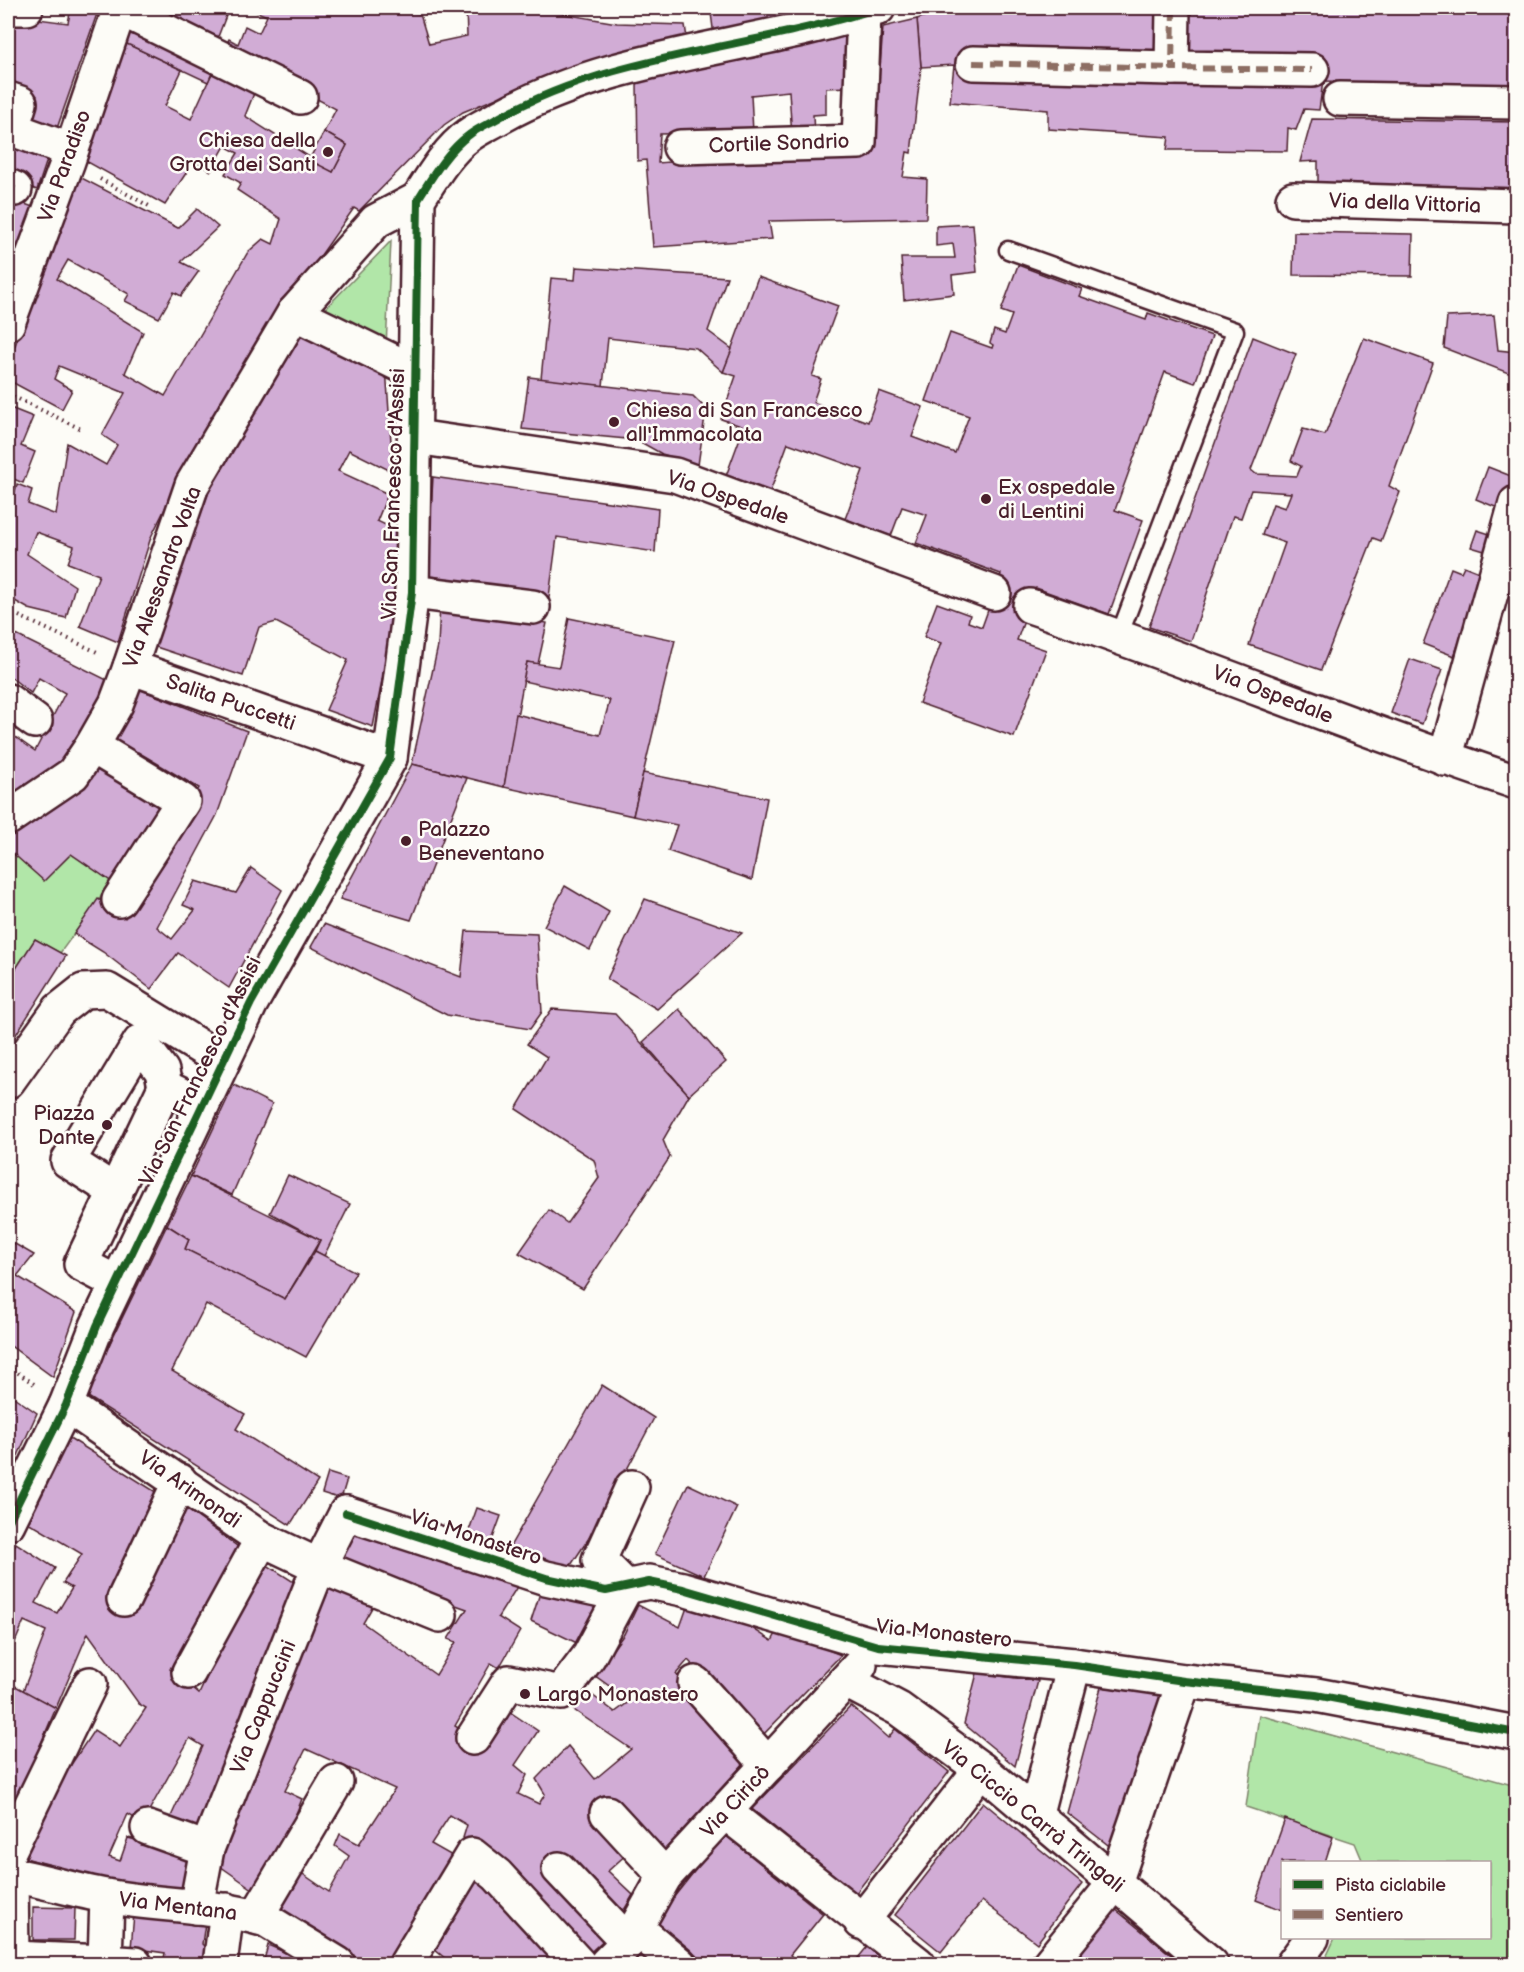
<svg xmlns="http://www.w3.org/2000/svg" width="1524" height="1972" font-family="'Balsamiq Sans',sans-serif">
<rect width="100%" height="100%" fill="#fdfcf7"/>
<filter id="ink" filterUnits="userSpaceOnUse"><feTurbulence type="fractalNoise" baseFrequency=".0167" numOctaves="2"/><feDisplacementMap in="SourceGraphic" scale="12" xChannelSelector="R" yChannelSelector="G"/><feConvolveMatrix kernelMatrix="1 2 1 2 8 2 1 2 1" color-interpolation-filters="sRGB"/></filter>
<g filter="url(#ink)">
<!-- green -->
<g fill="#b1e6a8" stroke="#7e826a" stroke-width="1.5">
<path d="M391 241 386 347 318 316Z"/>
<path d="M8 849 44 880 71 854 112 882 60 953 35 939 8 981Z"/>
<path d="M1259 1715 1516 1786V1964H1323L1335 1938H1490V1862H1363L1355 1843 1246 1807Z"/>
</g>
<!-- building -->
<g fill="#d1acd5" stroke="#4a1f2b" stroke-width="1.5">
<path d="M71 8H99L55 134 27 125 37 96 8 86V15L68 23Z"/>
<path d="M149 8H229L216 42Z"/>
<path d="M247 8H401L420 14 429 44 467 36 466 8H543L564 14 617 23 685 25 688 45 559 72 463 112 444 125 359 211 354 208 309 272 189 460 151 537 118 642 80 626 99 575 68 563 74 546 36 532 27 554 75 586 66 618 29 609 8 597V515L17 484 32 490 28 504 56 515 67 443 106 465 117 445 102 435 125 393 59 366 54 379 72 390 62 409 8 380V365L76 175 178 228 197 209 218 227 181 262 199 271 181 296 174 292 159 318 125 301 129 294 68 260 57 279 143 332 125 373 165 396 248 252 263 239 273 244 281 219 237 190 241 183 225 174 238 153 225 146 211 171 194 161 165 205 84 160 125 43 182 70 165 106 191 119 217 62 258 83 245 116 333 172 347 145 324 132 336 109 224 49 229 39 238 44 245 26 259 33 267 16Z"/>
<path d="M716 8H782L784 19 714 36 711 13Z"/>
<path d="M949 8 1167 9 1165 61 1323 81 1319 110 1304 109 1296 130 1288 128 1287 151 1198 150H1167L1169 137 1048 129V110L950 102 954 65 921 67 917 19Z"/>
<path d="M1183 9 1516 13V86L1323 81 1180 61Z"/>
<path d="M917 19 921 67 911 153 907 152 903 177 927 179 926 218 769 221 772 239 653 247 646 160 638 161 637 82 845 35 849 87 826 88V114L813 115 814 136 792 137 789 91 751 95 753 132 660 134 658 163 765 154 874 151 883 27Z"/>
<path d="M134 24 217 62 208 82 125 43Z"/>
<path d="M1312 119 1516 122V196L1318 193V161L1300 162Z"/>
<path d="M324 132 347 145 333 172 309 160Z"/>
<path d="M8 139 49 154 37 190 8 179Z"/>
<path d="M8 198 33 207 8 275Z"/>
<path d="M973 224 977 272 952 275 954 294 904 300 901 258H955L953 244 936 246V226Z"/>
<path d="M1294 232 1413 234 1412 276 1293 275Z"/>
<path d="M1018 265 1082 289 1079 296 1146 320 1148 313 1212 336 1195 383 1165 372 1115 510 1143 520 1109 614 1036 588 1017 640 1046 650 1014 737 919 703 941 643 924 637 937 603 970 615 968 622 982 627 1001 574 916 543 927 515 902 507 891 536 845 519 863 470 788 443 770 492 726 476 744 427 721 419 736 376 723 372 758 277 838 306 812 376 821 379 813 402 868 422 879 391 923 407 912 437 955 453 969 416 926 401 950 333 992 348 993 345 990 343 994 330 1005 334 1012 315 1001 311Z"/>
<path d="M576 267 727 277 708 331 732 349 723 372 696 348 608 338 603 386 541 379 551 278 575 280Z"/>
<path d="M1494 315 1498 350 1516 352V376L1444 348 1447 317Z"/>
<path d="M298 324 386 367 393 472 349 450 338 471 388 494 377 521 396 530 395 614 373 727 326 710 348 660 276 622 259 627 243 676 153 646 208 494Z"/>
<path d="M1253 337 1296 354 1251 470 1256 474 1297 476 1301 466 1291 461 1303 429 1325 435 1364 338 1433 363 1389 486 1400 492 1381 541 1373 538 1321 670 1249 645 1285 543 1262 535 1273 504 1285 508 1291 493 1251 490 1241 518 1233 516 1191 641 1149 627Z"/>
<path d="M529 377 693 396 702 405 705 416 698 465 662 454 637 440 522 429Z"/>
<path d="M8 407 33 417 21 446 35 452 23 483 9 477 8 480Z"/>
<path d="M1488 467 1516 478 1505 511 1476 499Z"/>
<path d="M433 477 658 509 655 552 557 537 549 597 427 584Z"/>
<path d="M1477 530 1496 536 1491 553 1471 547Z"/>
<path d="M1464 566 1484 574 1454 656 1423 644 1451 568 1461 572Z"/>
<path d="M440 605 547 623 538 664 527 662 504 787 412 764 438 646Z"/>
<path d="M569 618 675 640 633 816 504 787 516 714 600 735 610 700 523 681 527 662 559 667Z"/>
<path d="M8 631 109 681 64 761 8 803V732L35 751 65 693 39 678 31 693 8 675Z"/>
<path d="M1410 659 1442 670 1422 724 1391 713Z"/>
<path d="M136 688 247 731 217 815 157 927 172 939 195 910 183 905 195 881 236 893 251 868 282 890 229 988 178 953 151 989 103 952 74 934 98 899 125 918 199 788 138 752 133 760 111 745Z"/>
<path d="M101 760 169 804 112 882 71 854 44 881 8 849V832Z"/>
<path d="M412 764 467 778 411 920 340 899Z"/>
<path d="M643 773 767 798 752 880 668 851 677 825 633 816Z"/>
<path d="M565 886 609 912 590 950 544 926Z"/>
<path d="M645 899 742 933 657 1009 607 979Z"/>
<path d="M324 924 461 977 466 931 537 934 542 1012 530 1029 447 1015 311 947Z"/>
<path d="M35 939 66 956 8 1047V981Z"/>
<path d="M552 1009 615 1014 689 1095 663 1140 670 1157 583 1289 519 1253 549 1210 567 1223 599 1178 594 1160 516 1109 547 1057 527 1044Z"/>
<path d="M679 1009 726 1062 689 1095 643 1042Z"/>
<path d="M234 1085 272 1104 232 1195 191 1176Z"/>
<path d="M288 1175 350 1204 324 1256 315 1251 320 1240 270 1213Z"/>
<path d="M191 1176 320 1240 285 1299 185 1249 189 1239 167 1225Z"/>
<path d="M167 1225 189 1239 185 1249 285 1299 315 1251 356 1272 306 1357 206 1304 172 1371 245 1414 236 1429 318 1481 290 1525 85 1395Z"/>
<path d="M8 1240 34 1255 17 1276 76 1312 53 1377 8 1344Z"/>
<path d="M602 1385 654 1418 597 1526 569 1568 508 1550Z"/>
<path d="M8 1393 37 1413 8 1478Z"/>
<path d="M68 1437 159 1494 121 1565 109 1600 134 1613 185 1508 241 1549 170 1669 199 1694 261 1561 297 1584 199 1830 169 1821 203 1746 190 1738 142 1823 128 1814 109 1857 120 1861 128 1838 193 1855 182 1895 112 1884 19 1856 43 1807 94 1730 120 1747 146 1708 139 1704 88 1633 56 1708 23 1691 46 1631 24 1621 8 1659V1560L16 1543 55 1568 36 1603 57 1613 72 1588 63 1583 82 1554 26 1521Z"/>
<path d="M328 1473 347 1479 341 1499 322 1493Z"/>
<path d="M688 1484 737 1507 704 1576 655 1554Z"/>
<path d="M477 1508 501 1516 490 1546 466 1539Z"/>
<path d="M350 1524 517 1587 498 1617 520 1631 499 1668 491 1663 455 1726 488 1747 510 1712 538 1731 515 1765 527 1775 518 1794 539 1804 545 1794 536 1779 568 1746 595 1779 631 1749 568 1706 581 1687 615 1712 630 1701 594 1675 624 1634 638 1605 680 1627 690 1599 738 1619 772 1641 778 1630 841 1655 756 1742 722 1695 688 1660 676 1674 746 1761 659 1856 629 1852 608 1871 633 1895 610 1934 584 1958 503 1860 463 1838 467 1825 450 1815 431 1844 456 1858 397 1964H364L274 1907 297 1870 329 1892 349 1856 335 1846 340 1834 359 1844 395 1789 306 1749 285 1791 302 1799 280 1853 257 1892 217 1864 329 1578 374 1604 363 1623 436 1675 456 1642 448 1639 467 1609 336 1563Z"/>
<path d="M540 1593 598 1607 579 1644 531 1621Z"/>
<path d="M977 1673 1038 1681 1015 1766 964 1724Z"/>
<path d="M8 1682 56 1708 8 1821Z"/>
<path d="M1101 1687 1164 1695 1112 1848 1067 1813Z"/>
<path d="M851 1706 888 1738 895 1729 949 1772 856 1893 752 1809Z"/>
<path d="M983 1802 1082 1884 1037 1943 982 1901 941 1952 895 1915Z"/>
<path d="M1285 1819 1333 1837 1325 1862H1282V1910L1256 1900Z"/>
<path d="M724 1834 823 1914 790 1955 796 1960 792 1964H707L654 1922Z"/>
<path d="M478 1870 566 1964H452L428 1944Z"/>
<path d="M33 1907 75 1908 74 1940H33Z"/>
<path d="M1115 1909 1182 1964H1071Z"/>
<path d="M134 1914 205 1923 202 1944 208 1950 207 1964H163L165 1953 131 1948Z"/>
<path d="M268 1945 312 1964H263Z"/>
<path d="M867 1947 888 1964H853Z"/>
</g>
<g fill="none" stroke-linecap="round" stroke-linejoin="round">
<!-- lane casing -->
<g stroke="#4a1f2b" stroke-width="21">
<path id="lane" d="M1008 250 1235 331 1119 636"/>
</g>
<!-- street casing -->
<g stroke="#4a1f2b" stroke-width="38">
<g id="street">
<path d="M14 8H26"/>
<path d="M119 8 300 97"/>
<path d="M1173 8 1172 68 1312 70"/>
<path d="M973 63 1172 68"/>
<path d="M8 99 20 103 12 129 70 150"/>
<path d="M1340 99 1516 102"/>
<path d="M680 147 859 142 864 12"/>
<path d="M8 186 15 189"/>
<path d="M1293 199 1516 206"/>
<path d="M8 323 68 161 120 8"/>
<path d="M415 372 294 313 376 221 418 199"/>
<path d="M416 437 675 475 994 593"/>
<path d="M412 592 533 607"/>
<path d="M1030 606C1194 661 1353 728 1516 782"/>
<path d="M130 667 390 758"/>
<path d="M8 701 35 721"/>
<path d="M92 746 183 801 119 900"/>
<path d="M1445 759 1516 503"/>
<path d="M8 818 73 774 92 746 116 704 130 667 192 485 294 313"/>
<path d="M8 1081 59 1010 83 991 107 990 223 1061"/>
<path d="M116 1192 68 1161 140 1042 162 1071 165 1087"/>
<path d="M117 1283 81 1264 165 1087 202 1105"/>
<path d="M66 1405 262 1539 319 1566 440 1615"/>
<path d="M346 1513 546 1578 606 1591 649 1582 683 1589 878 1646 1074 1665 1184 1681 1316 1695 1516 1733"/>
<path d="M124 1599 180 1481"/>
<path d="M189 1672 262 1539"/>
<path d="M846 1681 899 1709 981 1769 1211 1964"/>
<path d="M695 1683 768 1765"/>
<path d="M473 1738 509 1682 561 1693 589 1656 626 1587 599 1560 632 1487"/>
<path d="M725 1812 918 1964"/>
<path d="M607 1813 665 1876"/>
<path d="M1036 1813 1074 1665"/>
<path d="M148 1828 207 1849"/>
<path d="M8 1853 90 1684"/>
<path d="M559 1869 628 1942"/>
<path d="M8 1874C41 1880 73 1890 106 1896 159 1906 214 1904 266 1920L338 1964"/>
<path d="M11 1874 12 1958 105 1962 107 1897"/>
<path d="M196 1907 207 1849 319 1566 346 1513"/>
<path d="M256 1917 336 1782"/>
<path d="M861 1922 981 1769"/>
<path d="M636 1928 679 1964"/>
<path d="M105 1962 135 1964"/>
<path d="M220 1964 227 1910"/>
<path d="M406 1964 472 1855 497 1875 579 1964"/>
<path d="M606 1964 628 1942 665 1876 860 1665"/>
<path d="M1049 1964 1115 1883 1184 1681"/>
<path d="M1293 1964 1312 1938"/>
</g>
</g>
<!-- secondary casing -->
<g stroke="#4a1f2b" stroke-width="38">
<path id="secondary" d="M8 1523 66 1405 97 1326 251 1003 390 758 412 592 418 199C432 177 448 150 469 135 478 128 490 123 500 117 616 52 754 49 878 8"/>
</g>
<!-- path -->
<g stroke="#4a1f2b" stroke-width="4" stroke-dasharray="1.5 4.5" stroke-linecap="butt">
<path d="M100 179 149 206"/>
<path d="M8 394 83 430"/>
<path d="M8 611 97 652"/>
<path d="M8 1366 37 1386"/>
</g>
<!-- lane -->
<use href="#lane" stroke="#fdfcf7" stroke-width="16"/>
<!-- street -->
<use href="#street" stroke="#fdfcf7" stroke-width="33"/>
<!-- secondary -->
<use href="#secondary" stroke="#fdfcf7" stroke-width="33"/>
<!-- quiet -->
<g stroke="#8d6e63" stroke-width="6" stroke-dasharray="12 6" stroke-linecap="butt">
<path d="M1173 8 1172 68 1312 70"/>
<path d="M973 63 1172 68"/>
<path d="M8 186 15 189"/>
</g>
<!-- cycleway casing -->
<g stroke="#fdfcf7" stroke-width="11">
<g id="cycleway">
<path d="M346 1513 546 1578 606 1591 649 1582 683 1589 878 1646 1074 1665 1184 1681 1316 1695 1516 1733"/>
<path d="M8 1523 66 1405 97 1326 251 1003 390 758 412 592 418 199C432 177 448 150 469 135 478 128 490 123 500 117 616 52 754 49 878 8"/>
</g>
</g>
<!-- cycleway -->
<use href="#cycleway" stroke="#1b5e20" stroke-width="8"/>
</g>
</g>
<!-- markers -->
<g fill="#4a1f2b" stroke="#fdfcf7" stroke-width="2">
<circle cx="328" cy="152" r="6"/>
<circle cx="614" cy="422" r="6"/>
<circle cx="986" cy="499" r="6"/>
<circle cx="406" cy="841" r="6"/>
<circle cx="107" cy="1125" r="6"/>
<circle cx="525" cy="1694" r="6"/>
</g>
<g text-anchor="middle" stroke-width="5" stroke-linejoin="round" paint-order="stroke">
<!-- poi labels -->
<g font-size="21" fill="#4a1f2b" stroke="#fdfcf7" text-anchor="start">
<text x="316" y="147" text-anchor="end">Chiesa della<tspan x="316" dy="24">Grotta dei Santi</tspan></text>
<text x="626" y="417">Chiesa di San Francesco<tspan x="626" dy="24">all'Immacolata</tspan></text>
<text x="998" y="494">Ex ospedale<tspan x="998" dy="24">di Lentini</tspan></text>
<text x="418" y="836">Palazzo<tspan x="418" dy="24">Beneventano</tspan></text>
<text x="95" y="1120" text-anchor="end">Piazza<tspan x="95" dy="24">Dante</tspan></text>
<text x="537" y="1701">Largo Monastero</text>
</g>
<!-- street labels -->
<g font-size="21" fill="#4a1f2b" stroke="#fdfcf7">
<text transform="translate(779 143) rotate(-2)" y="7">Cortile Sondrio</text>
<text transform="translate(64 166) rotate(-70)" y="7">Via Paradiso</text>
<text transform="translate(1405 203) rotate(2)" y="7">Via della Vittoria</text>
<text transform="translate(393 494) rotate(-88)" y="7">Via San Francesco d'Assisi</text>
<text transform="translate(728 497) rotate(19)" y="7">Via Ospedale</text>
<text transform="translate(162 577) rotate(-70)" y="7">Via Alessandro Volta</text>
<text transform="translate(1273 694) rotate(21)" y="7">Via Ospedale</text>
<text transform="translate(231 702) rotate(19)" y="7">Salita Puccetti</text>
<text transform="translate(200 1071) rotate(-64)" y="7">Via San Francesco d'Assisi</text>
<text transform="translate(190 1489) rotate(35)" y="7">Via Arimondi</text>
<text transform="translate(476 1537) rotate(18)" y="7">Via Monastero</text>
<text transform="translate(944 1633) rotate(6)" y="7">Via Monastero</text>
<text transform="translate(263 1707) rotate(-68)" y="7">Via Cappuccini</text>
<text transform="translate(735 1801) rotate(-47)" y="7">Via Ciricò</text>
<text transform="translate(1033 1816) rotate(39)" y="7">Via Ciccio Carrà Tringali</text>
<text transform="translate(178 1906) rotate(7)" y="7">Via Mentana</text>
</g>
</g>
<!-- margin -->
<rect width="1524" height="1972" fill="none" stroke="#fdfcf7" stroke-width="30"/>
<rect x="15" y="15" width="1494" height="1942" fill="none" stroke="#4a1f2b" stroke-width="2" filter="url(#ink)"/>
<!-- legend -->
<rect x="1281" y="1861" width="210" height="78" fill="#fdfcf7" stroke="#b5a4a5" stroke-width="1.5"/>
<rect x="1293" y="1880" width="30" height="9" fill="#1b5e20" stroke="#b5a4a5" stroke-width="1.5"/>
<text x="1335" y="1891" font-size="18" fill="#4a1f2b">Pista ciclabile</text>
<rect x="1293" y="1910" width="30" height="9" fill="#8d6e63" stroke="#b5a4a5" stroke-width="1.5"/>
<text x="1335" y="1921" font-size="18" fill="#4a1f2b">Sentiero</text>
</svg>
